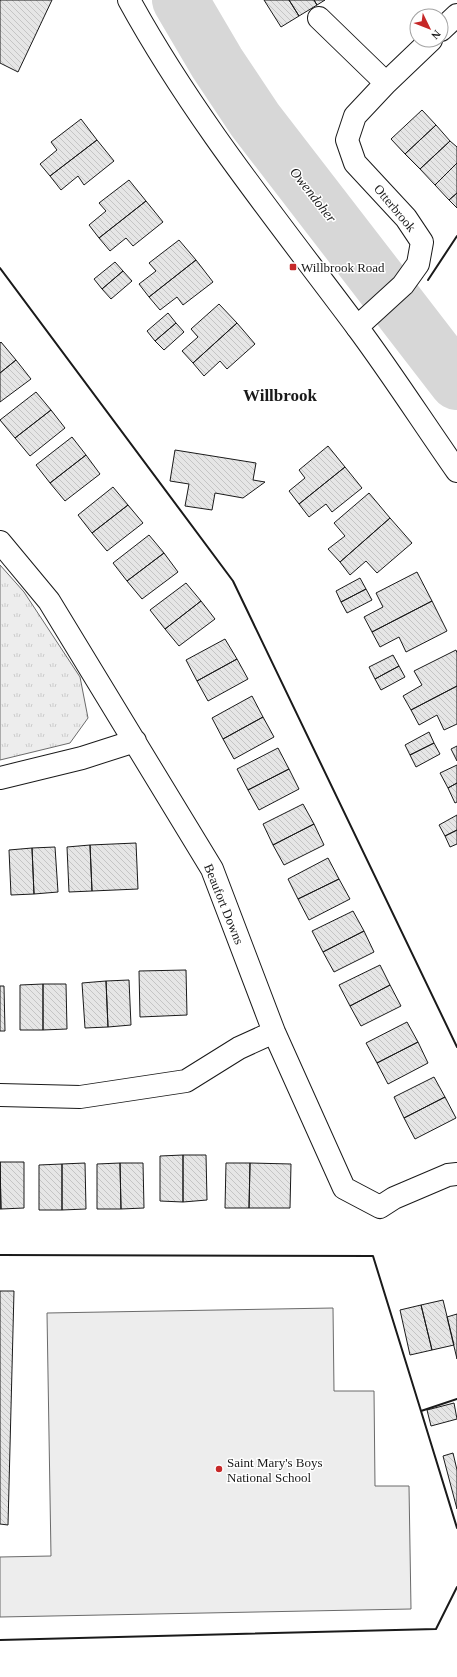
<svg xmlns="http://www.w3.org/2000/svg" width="457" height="1677" font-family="Georgia,serif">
	<defs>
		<pattern id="grass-tufts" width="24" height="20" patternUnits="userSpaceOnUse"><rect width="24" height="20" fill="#ededed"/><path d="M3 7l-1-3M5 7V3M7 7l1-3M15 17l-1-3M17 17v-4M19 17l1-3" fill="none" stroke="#cbcbcb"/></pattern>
		<pattern id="building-back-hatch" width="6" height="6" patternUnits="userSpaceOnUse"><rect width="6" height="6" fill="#e6e6e6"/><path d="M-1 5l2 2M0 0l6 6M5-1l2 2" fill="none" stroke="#c5c5c5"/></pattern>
	</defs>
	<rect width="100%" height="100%" fill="#fff"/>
	<!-- grass -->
	<path fill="url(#grass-tufts)" stroke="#6a6a6a" d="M0 565 24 592 80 677 88 718 70 743 0 760Z"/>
	<!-- pitch -->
	<path fill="#ededed" stroke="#6a6a6a" d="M333 1308 334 1391H374L375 1486H409L411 1609 0 1617V1557L51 1556 47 1313Z"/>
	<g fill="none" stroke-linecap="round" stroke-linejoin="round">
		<!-- river -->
		<path stroke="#d7d7d7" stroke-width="56" d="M180 0 217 63 255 120 457 382"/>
	</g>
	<!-- building -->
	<path fill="url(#building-back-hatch)" stroke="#1a1a1a" d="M0 0H52L18 72 0 63Z
		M264 0H289L299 16 281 27Z
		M289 0H314L317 5 299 16Z
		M314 0H325L317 5Z
		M422 110 436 125 405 154 391 139Z
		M81 119 97 140 50 176 40 164 57 150 51 142Z
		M436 125 450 141 420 169 405 154Z
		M97 140 114 161 84 185 78 176 61 190 50 176Z
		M450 141 457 147V163L435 185 420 169Z
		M457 163V193L449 200 435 185Z
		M129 180 146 201 99 238 89 225 106 211 99 203Z
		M457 193V208L449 200Z
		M146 201 163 222 133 246 126 238 110 251 99 238Z
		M179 240 196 260 149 297 139 284 156 271 149 263Z
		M196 260 213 282 183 305 177 297 160 310 149 297Z
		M115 262 123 271 102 289 94 279Z
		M123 271 132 281 111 299 102 289Z
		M219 304 237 323 193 363 182 351 198 337 191 329Z
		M168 313 176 323 155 341 147 331Z
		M176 323 184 332 164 350 155 341Z
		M237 323 255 344 227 369 220 361 204 376 193 363Z
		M1 342 16 360 0 373V343Z
		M16 360 31 379 0 402V373Z
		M36 392 51 410 15 438 0 420Z
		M51 410 65 428 30 456 15 438Z
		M72 437 86 455 50 483 36 465Z
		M328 446 345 467 299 504 289 491 305 478 299 470Z
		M175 450 256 463 253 480 265 482 243 498 215 493 212 510 185 506 189 484 170 481Z
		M86 455 100 474 65 501 50 483Z
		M345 467 362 488 332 512 326 504 309 517 299 504Z
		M113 487 128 505 92 533 78 515Z
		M369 493 390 518 340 562 328 549 345 536 334 523Z
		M128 505 143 523 107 551 92 533Z
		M390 518 412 543 377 573 366 561 350 575 340 562Z
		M149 535 164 553 127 581 113 563Z
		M164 553 178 572 142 599 127 581Z
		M417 572 432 601 372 632 364 617 383 607 376 593Z
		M360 578 366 589 341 602 336 591Z
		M186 583 201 601 165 629 150 610Z
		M366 589 372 600 347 613 341 602Z
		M201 601 215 619 179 646 165 629Z
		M432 601 447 631 406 652 399 637 380 647 372 632Z
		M225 639 237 659 197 681 186 660Z
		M456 650 457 653V686L411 710 403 696 422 685 414 671Z
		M393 655 399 666 375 679 369 667Z
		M237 659 248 679 208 701 197 681Z
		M399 666 405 677 381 690 375 679Z
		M457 686V724L444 730 437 715 419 725 411 710Z
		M252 696 263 717 223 739 212 718Z
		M263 717 274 737 234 759 223 739Z
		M429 732 434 743 410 755 405 745Z
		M434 743 440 754 416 767 410 755Z
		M457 746V761L451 749Z
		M278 748 289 769 248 790 237 769Z
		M457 765V783L448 788 440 773Z
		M289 769 299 789 259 810 248 790Z
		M457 783V802L455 803 448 788Z
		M303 804 314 824 273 845 263 824Z
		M457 815V830L445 836 439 825Z
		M314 824 324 845 284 865 273 845Z
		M457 830V844L450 847 445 836Z
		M136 843 138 889 92 891 90 845Z
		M90 845 92 891 69 892 67 847Z
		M55 847 58 892 34 894 32 848Z
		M32 848 34 894 11 895 9 850Z
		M328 858 339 879 298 899 288 879Z
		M339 879 350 899 309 920 298 899Z
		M353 911 364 931 323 952 312 931Z
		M364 931 374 952 334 972 323 952Z
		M380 965 390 985 350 1006 339 985Z
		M186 970 187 1015 140 1017 139 971Z
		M129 980 131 1025 108 1027 106 981Z
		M106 981 108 1027 85 1028 82 983Z
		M43 984V1030H20V985Z
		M43 984H66L67 1029 43 1030Z
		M390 985 401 1006 361 1026 350 1006Z
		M0 986H4L5 1031H0Z
		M407 1022 418 1042 377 1063 366 1043Z
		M418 1042 428 1063 388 1084 377 1063Z
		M434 1077 445 1097 404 1118 394 1097Z
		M445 1097 456 1118 415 1139 404 1118Z
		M183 1155V1202L160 1201V1156Z
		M183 1155H206L207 1200 183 1202Z
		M0 1162 1 1209H0Z
		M0 1162H24V1208L1 1209Z
		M85 1163 86 1209 62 1210V1164Z
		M120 1163 121 1209H97V1164Z
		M120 1163H143L144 1208 121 1209Z
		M226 1163H250L249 1208H225Z
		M250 1163 291 1164 290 1208H249Z
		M62 1164V1210H39V1165Z
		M0 1291H14L8 1525 0 1524Z
		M443 1300 454 1345 432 1350 421 1305Z
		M421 1305 432 1350 410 1355 400 1310Z
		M457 1314V1359L447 1317Z
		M454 1403 457 1419 431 1426 427 1410Z
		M453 1453 457 1470V1509L443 1456Z"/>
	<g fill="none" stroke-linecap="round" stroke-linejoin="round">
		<defs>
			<path id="minor" d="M319 18 386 83
				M441 30 457 15
				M357 327 403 285 418 264 422 242 406 218 355 163 347 140 355 116 386 83 431 40
				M0 542 49 601 212 869 274 1032 344 1188 380 1207 394 1198 448 1175 457 1174
				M0 778 82 758 135 741
				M0 1095 80 1097 186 1081 239 1048 274 1032"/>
			<path id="major" d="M129 0C193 117 278 221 357 327 392 374 424 424 457 471"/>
		</defs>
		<!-- minor casing -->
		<use href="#minor" stroke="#1a1a1a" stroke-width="24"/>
		<!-- major casing -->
		<use href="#major" stroke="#1a1a1a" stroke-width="24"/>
		<!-- minor -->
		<use href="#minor" stroke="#fff" stroke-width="22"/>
		<!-- major -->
		<use href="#major" stroke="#fff" stroke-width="22"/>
		<!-- wall -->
		<path stroke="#1a1a1a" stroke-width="2" d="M0 268 233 581 457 1047
			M428 280 457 236
			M0 1255 373 1256 421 1411 457 1399
			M421 1411 457 1528
			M0 1640 436 1629 457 1587"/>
	</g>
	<!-- markers -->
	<g fill="#c62828" stroke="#fff" stroke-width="1.5">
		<rect x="289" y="263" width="8" height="8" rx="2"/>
		<circle cx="219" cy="1469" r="4"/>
	</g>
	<g text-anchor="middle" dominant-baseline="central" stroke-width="3" stroke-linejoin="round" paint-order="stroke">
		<!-- street labels -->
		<g font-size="13" fill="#1a1a1a" stroke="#fff">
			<text transform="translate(395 208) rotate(50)">Otterbrook</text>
			<text transform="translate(224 904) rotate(68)">Beaufort Downs</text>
		</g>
		<!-- poi labels -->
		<g font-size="13" fill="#1a1a1a" stroke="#fff" text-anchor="start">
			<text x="301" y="267">Willbrook Road</text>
			<text x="227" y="1462">Saint Mary's Boys<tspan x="227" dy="15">National School</tspan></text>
		</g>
		<!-- water labels -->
		<g font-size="14" font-style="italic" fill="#1a1a1a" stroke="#fff">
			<text transform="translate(313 195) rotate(52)">Owendoher</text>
		</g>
		<!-- district labels -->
		<g font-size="17" font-weight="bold" fill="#1a1a1a" stroke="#fff">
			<text x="280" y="395">Willbrook</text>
		</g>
	</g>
	<!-- north arrow -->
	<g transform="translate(429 28) rotate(133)"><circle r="19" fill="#ffffff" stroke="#a3a3a3"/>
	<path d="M0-3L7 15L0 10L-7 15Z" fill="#c62828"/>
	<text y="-6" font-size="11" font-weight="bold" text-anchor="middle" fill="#1a1a1a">N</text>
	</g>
</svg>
